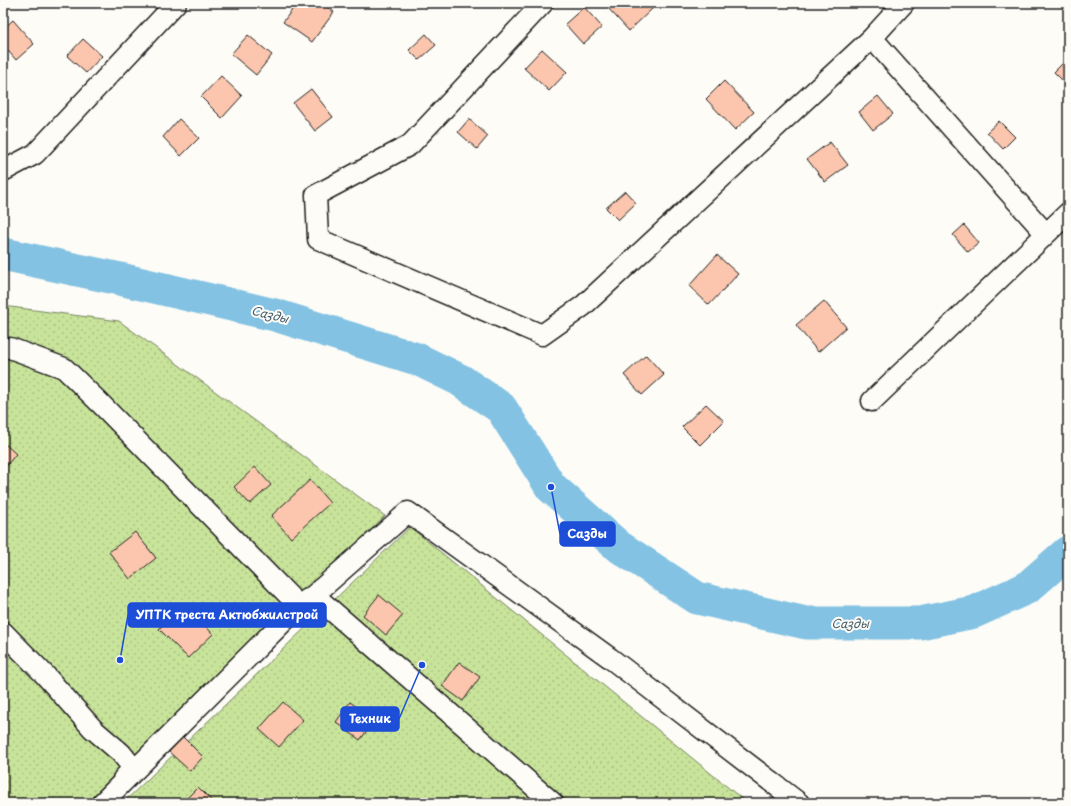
<svg xmlns="http://www.w3.org/2000/svg" width="1071" height="806" font-family="'Playpen Sans',sans-serif">
	<defs>
		<pattern id="garden-dots" width="8" height="8" patternUnits="userSpaceOnUse"><rect width="8" height="8" fill="#c8e39a"/><path d="M2 2h.1M6 6h.1" fill="none" stroke="#abc284" stroke-width="1.8" stroke-linecap="round"/></pattern>
	</defs>
	<rect width="100%" height="100%" fill="#fdfcf7"/>
	<filter id="ink" filterUnits="userSpaceOnUse"><feTurbulence type="fractalNoise" baseFrequency=".025" numOctaves="2"/><feDisplacementMap in="SourceGraphic" scale="8" xChannelSelector="R" yChannelSelector="G"/><feConvolveMatrix kernelMatrix="1 2 1 2 8 2 1 2 1" color-interpolation-filters="sRGB"/></filter>
	<g filter="url(#ink)">
		<!-- garden -->
		<path fill="url(#garden-dots)" stroke="#72805b" d="M3 306 119 321 385 516 88 803H3Z
			M410 527 747 803H123Z"/>
		<g fill="none" stroke-linecap="round" stroke-linejoin="round">
			<!-- river -->
			<path stroke="#83c2e3" stroke-width="33" d="M3 254 120 279 275 315 417 359 460 380 501 408 551 487 618 546 697 598 806 623H920L974 612 1027 588 1068 552"/>
		</g>
		<!-- building -->
		<path fill="#fbc6ad" stroke="#1c1c1c" d="M297 3H322L334 12 312 42 283 22Z
			M613 3H650L654 7 629 31 608 8Z
			M584 7 602 27 583 44 565 24Z
			M13 20 34 44 16 60 3 45V29Z
			M426 34 436 45 419 60 409 50Z
			M248 35 272 55 256 75 231 54Z
			M83 39 102 56 86 73 67 56Z
			M542 49 567 72 549 91 524 68Z
			M1068 58V86L1054 72Z
			M221 76 242 96 222 118 201 97Z
			M724 81 754 112 735 130 706 99Z
			M311 89 333 117 315 131 293 103Z
			M878 96 893 114 873 130 859 112Z
			M179 119 199 138 181 156 163 137Z
			M469 119 488 136 477 149 458 132Z
			M999 121 1015 137 1003 149 987 132Z
			M830 142 848 165 825 182 807 159Z
			M625 191 636 203 618 220 606 208Z
			M964 225 979 243 968 252 953 235Z
			M717 255 738 274 709 305 689 286Z
			M824 301 846 327 818 352 796 325Z
			M646 355 664 375 642 395 624 375Z
			M706 404 724 421 700 445 682 427Z
			M3 442 16 454 3 470Z
			M255 467 271 485 250 504 234 487Z
			M310 480 330 503 291 538 271 516Z
			M135 532 156 558 130 579 109 552Z
			M379 595 403 615 386 635 363 615Z
			M184 604 213 634 188 658 159 629Z
			M459 662 480 677 463 701 442 686Z
			M283 702 303 720 279 747 259 729Z
			M350 702 375 720 360 740 336 722Z
			M183 737 203 757 190 771 169 752Z
			M198 787 214 803H182Z"/>
		<g fill="none" stroke-linecap="round" stroke-linejoin="round">
			<defs>
				<path id="minor" d="M543 3 410 145 316 195 318 239 542 335 583 306 872 38 904 3
					M872 38 1046 234
					M3 171 35 154 176 3
					M10 348 64 368 101 404 299 606
					M872 401 1068 213
					M3 632 45 675 93 729 121 753 133 768 123 779
					M102 803 299 606 308 599
					M553 803 314 595 408 512 610 658 799 803"/>
			</defs>
			<!-- minor casing -->
			<use href="#minor" stroke="#1c1c1c" stroke-width="23"/>
			<!-- minor -->
			<use href="#minor" stroke="#fdfcf7" stroke-width="20"/>
		</g>
	</g>
	<g text-anchor="middle" dominant-baseline="central" stroke-width="4" stroke-linejoin="round" paint-order="stroke">
		<!-- water labels -->
		<g font-size="12" font-style="italic" fill="#455e6c" stroke="#fdfcf7">
			<text transform="translate(270 314) rotate(14)">Сазды</text>
			<text x="850" y="623">Сазды</text>
		</g>
	</g>
	<!-- callouts -->
	<path fill="none" stroke="#1d4ed8" stroke-width="1.5" d="M551 487L560 534M120 660L128 615M422 665L399 719"/>
	<g fill="#1d4ed8" stroke="#fdfcf7" stroke-width="1.5">
		<circle cx="551" cy="487" r="4"/>
		<circle cx="120" cy="660" r="4"/>
		<circle cx="422" cy="665" r="4"/>
	</g>
	<g fill="#1d4ed8" stroke="#1d4ed8" stroke-width="1.5">
		<rect x="560" y="522" width="55" height="24" rx="4"/>
		<rect x="128" y="603" width="198" height="24" rx="4"/>
		<rect x="341" y="707" width="58" height="24" rx="4"/>
	</g>
	<g font-size="12" text-anchor="middle" font-weight="bold" fill="#fff">
		<text x="587" y="538">Сазды</text>
		<text x="227" y="619">УПТК треста Актюбжилстрой</text>
		<text x="370" y="723">Техник</text>
	</g>
	<!-- margin -->
	<rect width="1071" height="806" fill="none" stroke="#fdfcf7" stroke-width="16"/>
	<rect x="8" y="8" width="1055" height="790" fill="none" stroke="#1c1c1c" stroke-width="1.5" filter="url(#ink)"/>
</svg>
